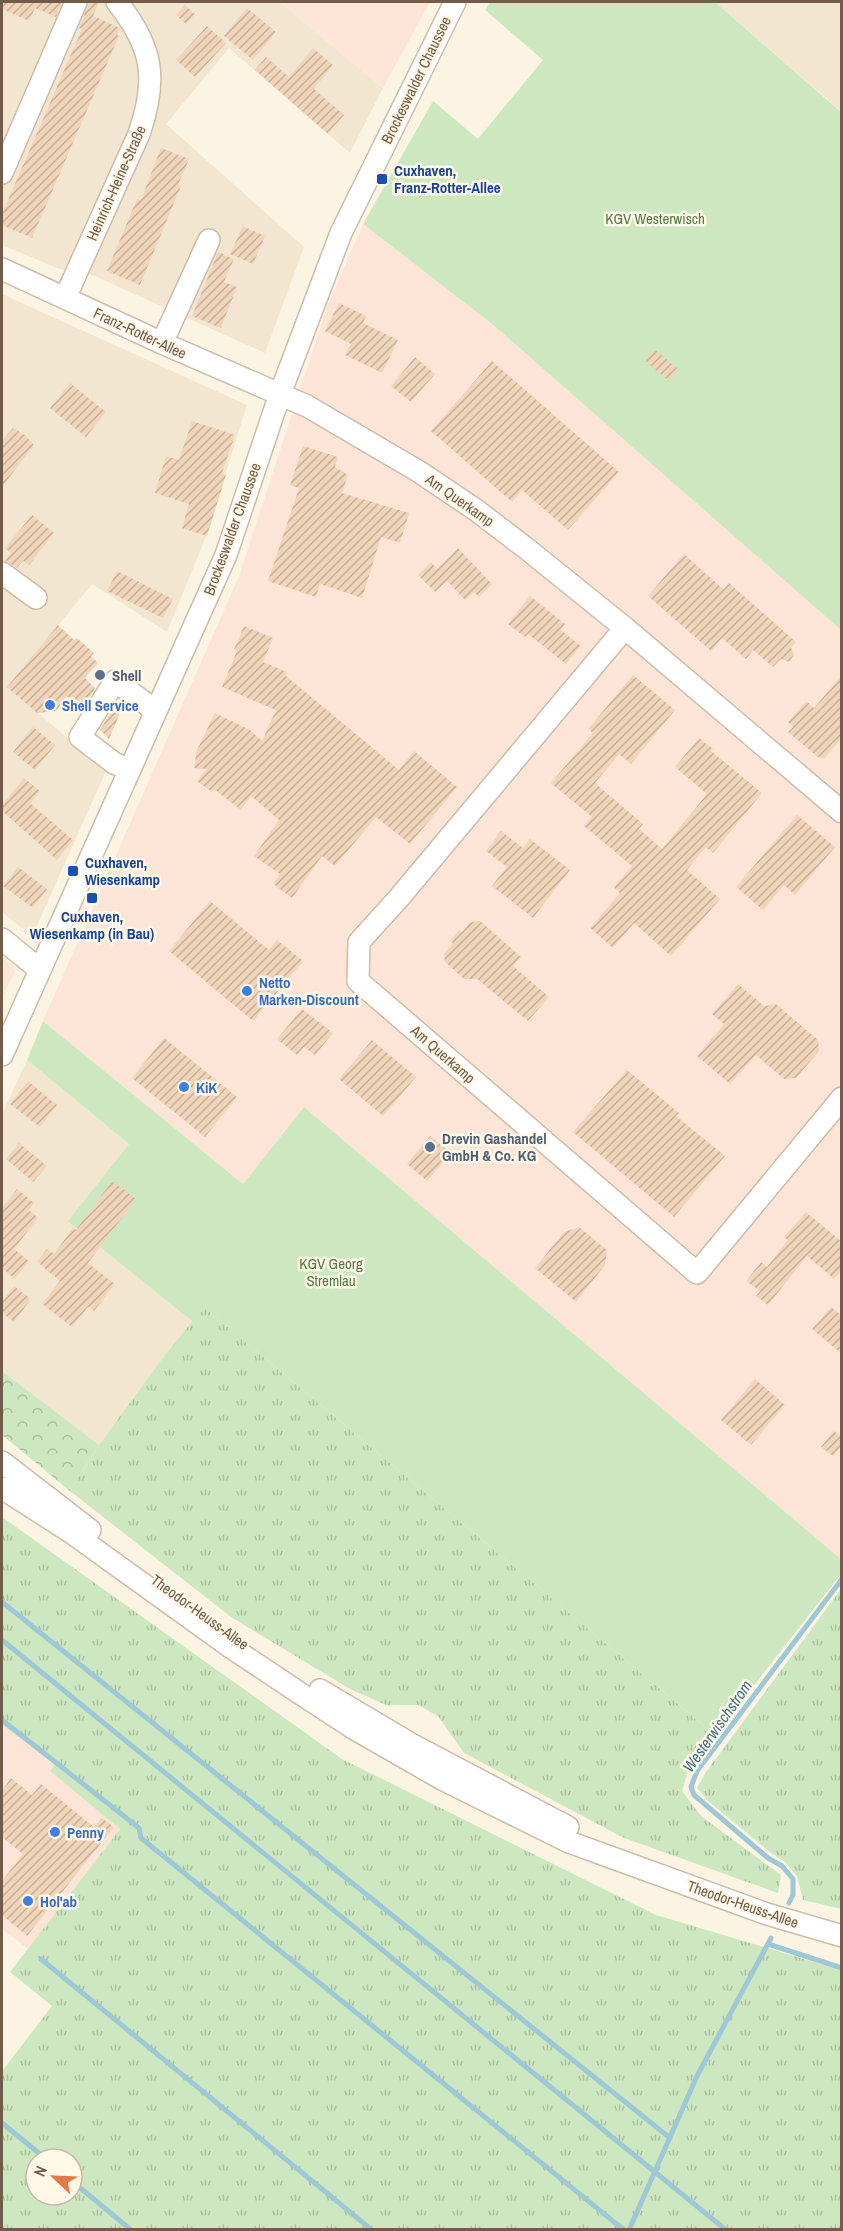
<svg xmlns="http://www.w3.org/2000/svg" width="843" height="2231" font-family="'Archivo Narrow',sans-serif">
	<defs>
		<pattern id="grass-tufts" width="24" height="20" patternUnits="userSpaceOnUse" patternTransform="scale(1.5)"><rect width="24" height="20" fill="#cde8c1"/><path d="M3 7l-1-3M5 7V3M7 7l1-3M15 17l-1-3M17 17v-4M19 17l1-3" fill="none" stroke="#abbf9f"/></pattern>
		<pattern id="forest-crowns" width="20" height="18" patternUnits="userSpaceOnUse" patternTransform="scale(1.5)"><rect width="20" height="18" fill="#cde8c1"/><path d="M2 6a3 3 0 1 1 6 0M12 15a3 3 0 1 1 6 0" fill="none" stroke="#abbf9f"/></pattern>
		<pattern id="building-hatch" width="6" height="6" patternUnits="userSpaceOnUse" patternTransform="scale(1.5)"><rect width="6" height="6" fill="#f0d5bb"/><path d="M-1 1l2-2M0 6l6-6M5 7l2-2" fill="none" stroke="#c7b09a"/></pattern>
	</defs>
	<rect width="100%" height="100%" fill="#fbf4e2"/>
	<!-- residential -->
	<path fill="#f3e6d1" d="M2 2H280L383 88 350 153 229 48 166 124 304 247 265 353 90 274 59 269 2 245Z
		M715 2H841V112L826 98Z
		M2 294 247 405 205 539 167 632 92 584 8 687 106 771 35 930 32 932 23 929 2 912Z
		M27 1060 129 1144 69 1221 193 1322 161 1360 99 1445 2 1371V1114Z"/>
	<!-- commercial -->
	<path fill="#fce5d6" d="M280 2H430L383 88Z
		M363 224 492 324 841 630V1559L304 1107 243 1184 43 1021 239 576 327 307Z
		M2 957 13 966 15 971 2 998Z
		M2 1725 55 1764 50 1771 121 1829 28 1949 2 1929Z"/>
	<!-- grass -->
	<path fill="url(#grass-tufts)" fill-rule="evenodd" d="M204 1307 715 1735 688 1771 682 1791 701 1816 781 1875 778 1893 624 1838 464 1753 438 1716 418 1705H386L350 1689 231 1617 70 1491 99 1445 161 1360Z
		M2 1517 342 1759 656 1915 841 1970V2229H2V2071L52 2006 10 1972 120 1829 50 1771 55 1764 2 1725ZM36 2159H72V2195H36Z
		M841 1589V1909L803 1900 797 1876 785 1862 771 1853 707 1800 697 1788 706 1772Z"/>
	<!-- forest -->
	<path fill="url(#forest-crowns)" d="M2 1371 99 1445 70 1491 2 1435Z"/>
	<!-- green -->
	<path fill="#cde8c1" d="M490 2H715L841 112V630L492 324 363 224 433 101 478 139 543 60 485 10Z
		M43 1021 243 1184 304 1107 841 1559V1574L715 1735 205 1308 193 1322 68 1221 129 1144 27 1060Z"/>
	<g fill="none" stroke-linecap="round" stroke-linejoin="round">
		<!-- stream -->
		<path stroke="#9ec8d6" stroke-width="5" d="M2 1602 670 2138
			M2 1640 726 2230
			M2 1720 139 1828 141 1838 624 2230
			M789 1903 793 1895V1879L782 1866 768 1858 694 1795 691 1787 697 1771 842 1579
			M768 1944 842 1968
			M41 1959 372 2230
			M2 2123 46 2159
			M72 2181 131 2230
			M629 2230 697 2076 771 1938"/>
	</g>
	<!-- building -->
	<path fill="url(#building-hatch)" d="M2 2H62L56 17 35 8 29 21 2 9Z
		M89 2H99L93 16 120 28 117 35 119 36 32 238 2 225V214L82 29 79 28Z
		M185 5 195 14 186 24 176 15Z
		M247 8 276 32 253 60 224 36Z
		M207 26 226 43 195 77 176 60Z
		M313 48 333 65 314 89 344 115 328 134 255 70 266 57 289 77Z
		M161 148 189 159 178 185 181 186 140 285 107 271 137 199 141 200Z
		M243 226 265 236 253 264 230 254Z
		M218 252 234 259 224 282 237 287 221 328 192 316Z
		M339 303 366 316 363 323 398 340 382 373 345 355 351 344 325 331Z
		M654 349 679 370 669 381 644 360Z
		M415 357 435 374 411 402 391 386Z
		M492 361 619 472 568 530 522 490 512 502 431 431Z
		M70 383 106 412 86 437 50 408Z
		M192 421 235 435 222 473 226 475 207 536 182 528 189 504 155 493 166 456 179 460Z
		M13 428 25 435 34 445 2 487V441Z
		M303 446 338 457 335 467 348 475 342 493 409 513 400 543 381 537 362 598 320 584 316 597 268 581 299 488 290 485Z
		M32 515 54 533 29 565 23 561 17 568 5 560 11 553 5 548Z
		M458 548 492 584 479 597 474 592 465 600 447 581 435 592 418 575 431 562 437 569Z
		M684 554 723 589 729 583 796 642 791 647 794 654 789 662 781 659 773 667 753 650 746 659 722 638 711 651 648 596Z
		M117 571 173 599 163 618 107 591Z
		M530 596 565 624 561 630 581 646 566 664 528 634 525 637 508 624Z
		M58 625 74 640 77 638 94 653 91 656 98 663 85 678 95 688 81 711 67 696 56 711 37 713 7 687Z
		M244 626 273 638 263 662 287 672 285 675 399 770 414 751 457 787 410 844 376 817 335 866 322 856 292 898 273 884 280 874 254 856 279 820 251 796 241 810 215 790 212 792 197 781 207 769 194 768 197 750 215 713 250 730 262 741 276 710 222 687 237 651 234 649Z
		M633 675 675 710 631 764 619 754 595 783 643 824 639 829 662 849 707 794 675 767 699 738 713 749 711 751 762 793 713 853 706 847 687 870 720 899 671 956 634 923 613 948 590 928 620 893 614 887 632 866 584 826 592 817 551 783 593 733 588 729Z
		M842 675V738L824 759 818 757 788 732 793 727 788 722 806 701 814 708Z
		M114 707 120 713 109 739 100 730Z
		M33 727 55 745 35 770 13 752Z
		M24 778 40 791 30 803 73 840 57 860 2 811V805Z
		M797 815 835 847 795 895 784 885 763 910 736 887Z
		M501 831 523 848 530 839 570 870 533 918 492 886 507 867 486 851Z
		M18 867 47 889 33 908 3 886Z
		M210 901 269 950 277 940 303 961 253 1021 169 951Z
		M480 921 521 957 513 966 549 997 528 1021 477 979H464L445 962 444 954 453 943 450 941 459 930 462 932 470 922Z
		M738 984 764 1006 776 1004 818 1040 819 1051 796 1078 784 1079 756 1055 730 1084 697 1056 724 1024 712 1014Z
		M302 1009 333 1033 315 1055 304 1047 297 1055 277 1039Z
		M164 1038 237 1097 205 1137 132 1078Z
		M372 1040 416 1077 383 1116 339 1079Z
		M627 1070 679 1113 676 1116 725 1156 674 1217 573 1132Z
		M28 1081 57 1105 40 1127 10 1104Z
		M430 1136 451 1153 427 1181 407 1164Z
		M19 1143 47 1166 33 1182 6 1159Z
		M112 1181 136 1199 88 1263 115 1284 94 1311 88 1307 72 1327 42 1304 60 1281 37 1262 47 1249 54 1254 73 1228 76 1230Z
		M17 1189 34 1203 29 1210 38 1218 14 1249 29 1261 15 1279 2 1268V1208Z
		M806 1212 842 1242V1271L834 1279 807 1256 768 1305 756 1296 760 1291 746 1281 761 1262 767 1267 788 1240 784 1237Z
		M579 1227 607 1250 605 1265 576 1302 535 1268 564 1232Z
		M14 1286 31 1299 14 1322 2 1312V1302Z
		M831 1307 842 1316V1354L812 1329Z
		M755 1379 785 1405 751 1445 721 1420Z
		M834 1431 842 1437V1445L833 1456 821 1447Z
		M11 1778 32 1795 41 1784 94 1827 102 1818 114 1827 27 1936 2 1915V1881L23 1854 2 1837V1791Z"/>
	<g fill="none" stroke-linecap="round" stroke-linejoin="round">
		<defs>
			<path id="minor" d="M2 173 76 2
				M2 269 162 343 307 406 418 471 476 510 527 549 625 628 842 812
				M65 298 139 134C158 79 153 47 117 2
				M162 343 209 240
				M2 573 36 598
				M625 628 398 899 359 942 358 981 697 1273 842 1098
				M130 770 114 763 80 737 115 681 156 711
				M2 939 40 970
				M2 1055 226 555 280 394 341 233 455 2
				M2 1462 90 1530
				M2 1488 72 1533 229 1646 295 1690 353 1728 442 1779 569 1842 767 1914 842 1936
				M320 1690 411 1744 568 1827"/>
		</defs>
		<!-- minor casing -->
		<use href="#minor" stroke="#ccbca9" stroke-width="24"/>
		<!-- minor -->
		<use href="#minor" stroke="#fff" stroke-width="21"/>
	</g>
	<!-- markers -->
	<g fill="#1a4fb4" stroke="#fff8e8" stroke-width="2">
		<rect x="376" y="173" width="12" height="12" rx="3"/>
		<rect x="67" y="865" width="12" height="12" rx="3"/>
		<rect x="86" y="892" width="12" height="12" rx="3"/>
	</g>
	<g fill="#5c6f8a" stroke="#fff8e8" stroke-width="2">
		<circle cx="100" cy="675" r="6"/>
		<circle cx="430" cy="1147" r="6"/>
	</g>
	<g fill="#3f7fe0" stroke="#fff8e8" stroke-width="2">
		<circle cx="50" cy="705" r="6"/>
		<circle cx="247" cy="991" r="6"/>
		<circle cx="184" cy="1087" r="6"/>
		<circle cx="55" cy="1832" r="6"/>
		<circle cx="28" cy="1901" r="6"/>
	</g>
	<g text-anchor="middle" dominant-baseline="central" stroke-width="5" stroke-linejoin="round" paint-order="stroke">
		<!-- street labels -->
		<g font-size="15" fill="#725c49" stroke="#fff8e8">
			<text transform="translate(416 80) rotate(-64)">Brockeswalder Chaussee</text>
			<text transform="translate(116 183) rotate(-66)">Heinrich-Heine-Straße</text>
			<text transform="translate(140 333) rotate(25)">Franz-Rotter-Allee</text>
			<text transform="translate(460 500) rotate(35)">Am Querkamp</text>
			<text transform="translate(232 529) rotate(-70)">Brockeswalder Chaussee</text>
			<text transform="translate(443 1054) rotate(41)">Am Querkamp</text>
			<text transform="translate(200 1612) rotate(36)">Theodor-Heuss-Allee</text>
			<text transform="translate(743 1904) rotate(19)">Theodor-Heuss-Allee</text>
		</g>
		<!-- transit labels -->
		<g font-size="15" font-weight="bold" fill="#164399" stroke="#fff8e8" text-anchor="start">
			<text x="394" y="170">Cuxhaven,<tspan x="394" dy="17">Franz-Rotter-Allee</tspan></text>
			<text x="85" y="862">Cuxhaven,<tspan x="85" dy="17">Wiesenkamp</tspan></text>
			<text x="92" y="916" text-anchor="middle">Cuxhaven,<tspan x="92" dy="17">Wiesenkamp (in Bau)</tspan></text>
		</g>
		<!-- park labels -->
		<g font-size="15" fill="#507d44" stroke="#fff8e8">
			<text x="655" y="218">KGV Westerwisch</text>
			<text x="331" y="1263">KGV Georg<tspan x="331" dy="17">Stremlau</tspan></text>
		</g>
		<!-- service labels -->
		<g font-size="15" font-weight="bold" fill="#4e5e75" stroke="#fff8e8" text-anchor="start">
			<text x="112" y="675">Shell</text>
			<text x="442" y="1138">Drevin Gashandel<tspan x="442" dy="17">GmbH &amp; Co. KG</tspan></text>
		</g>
		<!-- shop labels -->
		<g font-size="15" font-weight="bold" fill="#366cbe" stroke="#fff8e8" text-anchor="start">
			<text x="62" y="705">Shell Service</text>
			<text x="259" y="982">Netto<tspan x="259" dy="17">Marken-Discount</tspan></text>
			<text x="196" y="1087">KiK</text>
			<text x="67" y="1832">Penny</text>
			<text x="40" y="1901">Hol'ab</text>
		</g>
		<!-- water labels -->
		<g font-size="16" font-style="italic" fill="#447485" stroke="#fff8e8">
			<text transform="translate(717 1726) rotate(-55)">Westerwischstrom</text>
		</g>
	</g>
	<!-- border -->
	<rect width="843" height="2231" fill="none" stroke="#725c49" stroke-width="6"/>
	<!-- north arrow -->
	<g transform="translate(54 2177) rotate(293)"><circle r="28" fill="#fff8e8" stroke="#c7baa8" stroke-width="1.5"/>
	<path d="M0-4.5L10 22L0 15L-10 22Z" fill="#e37a4a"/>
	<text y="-9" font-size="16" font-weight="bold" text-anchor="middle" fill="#725c49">N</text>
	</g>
</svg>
